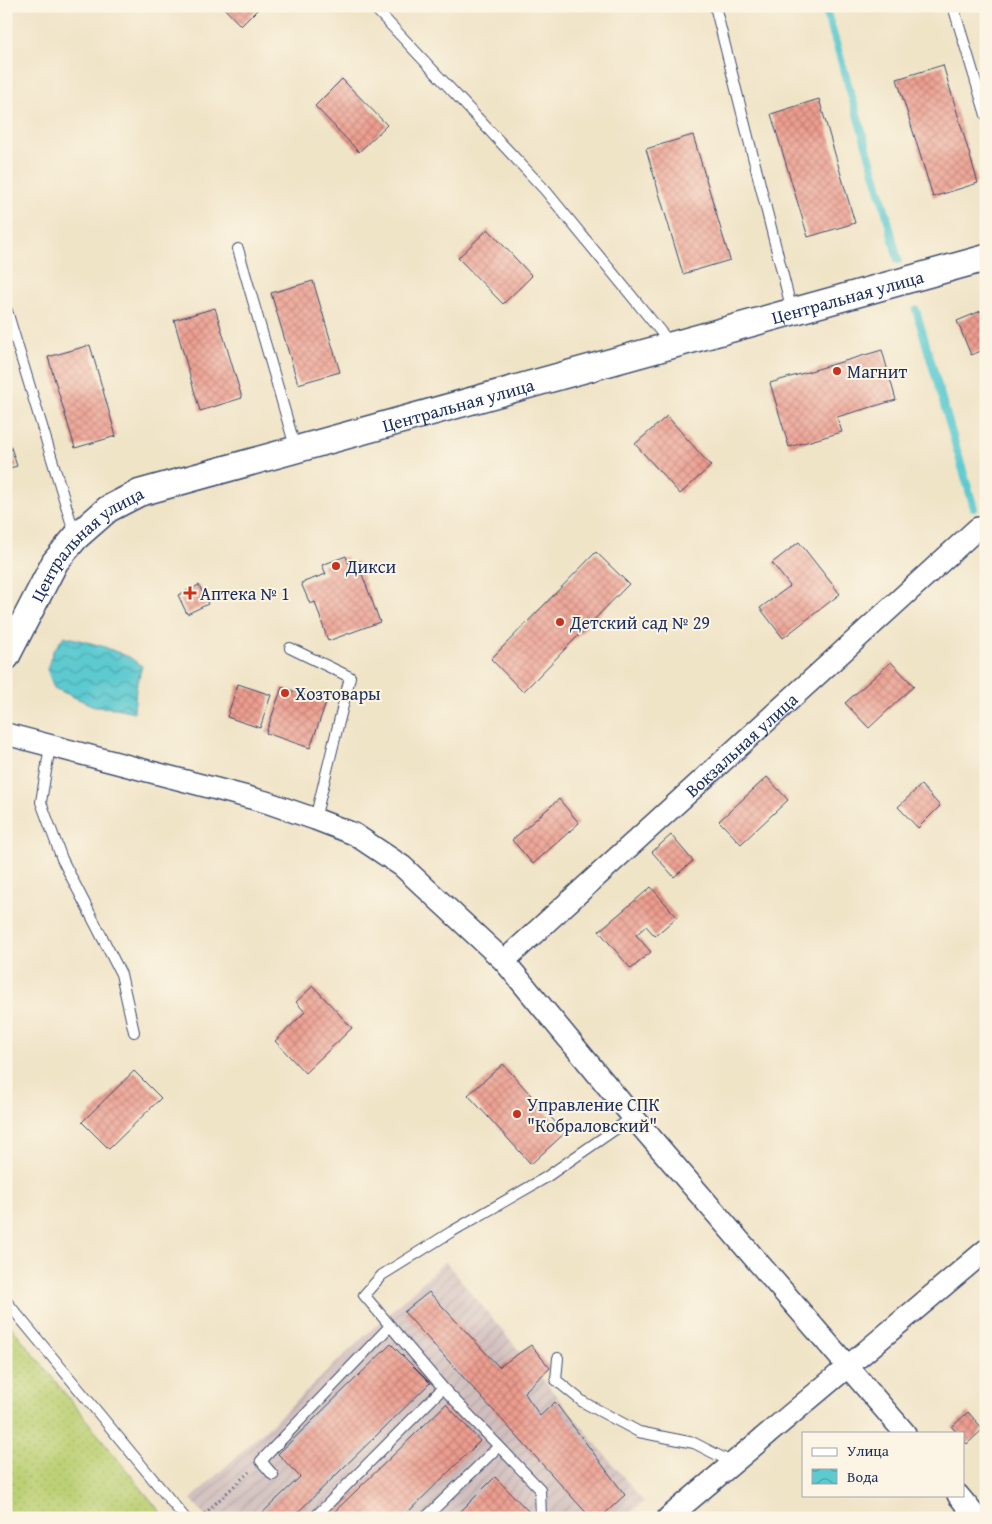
<svg xmlns="http://www.w3.org/2000/svg" width="992" height="1524" font-family="'Gentium Book Plus',serif">
	<defs>
		<pattern id="industrial-furrows" width="10" height="10" patternUnits="userSpaceOnUse" patternTransform="scale(1.25)"><rect width="10" height="10" fill="#d1bfbe"/><path d="M-1 1l2-2M0 10L10 0M9 11l2-2" fill="none" stroke="#b3a4a6"/></pattern>
		<pattern id="garden-dots" width="8" height="8" patternUnits="userSpaceOnUse" patternTransform="scale(1.25)"><rect width="8" height="8" fill="#bcd074"/><path d="M2 2h.1M6 6h.1" fill="none" stroke="#a1b367" stroke-width="1.8" stroke-linecap="round"/></pattern>
		<pattern id="water-waves" width="16" height="10" patternUnits="userSpaceOnUse" patternTransform="scale(1.25)"><rect width="16" height="10" fill="#5dcad0"/><path d="M0 5q4-4 8 0t8 0" fill="none" stroke="#4ca4ac"/></pattern>
		<pattern id="building-cross-hatch" width="8" height="8" patternUnits="userSpaceOnUse" patternTransform="scale(1.25)"><rect width="8" height="8" fill="#ed9d8e"/><path d="M0 0l8 8M0 8l8-8" fill="none" stroke="#bf8077"/></pattern>
	</defs>
	<rect width="100%" height="100%" fill="#fcf5e5"/>
	<filter id="ink" filterUnits="userSpaceOnUse"><feTurbulence type="fractalNoise" baseFrequency=".02" numOctaves="2"/><feDisplacementMap in="SourceGraphic" scale="10" xChannelSelector="R" yChannelSelector="G"/><feConvolveMatrix kernelMatrix="1 2 1 2 8 2 1 2 1" color-interpolation-filters="sRGB"/></filter>
	<filter id="wash" filterUnits="userSpaceOnUse"><feTurbulence type="fractalNoise" baseFrequency=".0096" numOctaves="4" result="noise"/><feDisplacementMap in="SourceGraphic" scale="20" xChannelSelector="R" yChannelSelector="G"/><feGaussianBlur stdDeviation="1.12" result="paint"/><feColorMatrix in="noise" values="0 0 0 0 0 0 0 0 0 0 0 0 0 0 0 0 0 1.4 0 .05"/><feComposite in="paint" operator="in"/></filter>
	<g filter="url(#wash)">
		<rect width="100%" height="100%" fill="#f0e4c7"/>
		<!-- industrial -->
		<path fill="url(#industrial-furrows)" d="M445 1261 644 1502 625 1518H207L191 1499Z"/>
		<!-- garden -->
		<path fill="url(#garden-dots)" stroke="#6c8069" d="M6 1320 165 1518H6Z"/>
		<!-- water -->
		<path fill="url(#water-waves)" stroke="#3c7c97" d="M64 636 102 646 129 657 142 666 136 688 134 712 116 708 96 707 54 688 47 669 53 651Z"/>
		<g fill="none" stroke-linecap="round" stroke-linejoin="round">
			<!-- stream -->
			<path stroke="#5dcad0" stroke-width="8" d="M825 6 885 209 898 260
				M916 310 974 508
				M984 544 986 551"/>
		</g>
		<g id="blocks">
			<!-- building -->
			<path fill="url(#building-cross-hatch)" d="M222 6H261L241 26Z
				M943 65 978 183 933 197 897 79Z
				M342 79 387 125 359 152 315 106Z
				M819 99 855 223 808 237 771 114Z
				M693 135 730 260 683 274 646 149Z
				M488 229 532 276 503 304 458 258Z
				M313 281 340 372 298 384 271 293Z
				M215 308 242 398 200 411 174 320Z
				M981 311 986 324V349L971 355 957 321Z
				M90 345 116 436 75 448 48 357Z
				M882 350 896 400 837 417 842 432 789 447 770 383Z
				M667 416 711 466 680 494 635 444Z
				M6 432 17 466 6 469Z
				M799 542 840 594 783 638 760 608 790 586 772 563Z
				M596 552 629 584 523 692 491 659Z
				M346 556 349 564 357 561 380 622 328 641 315 602 310 604 301 583 326 574 322 565Z
				M199 585 208 604 187 614 178 595Z
				M891 662 914 686 869 728 845 703Z
				M238 684 271 695 260 728 227 717Z
				M282 687 326 703 310 748 266 733Z
				M767 777 788 800 741 844 719 821Z
				M921 785 940 806 918 828 898 807Z
				M559 799 579 823 533 864 512 840Z
				M671 835 693 861 674 877 652 852Z
				M651 887 677 917 655 936 646 926 636 935 651 952 631 969 599 931Z
				M313 986 352 1028 305 1073 275 1041 305 1012 296 1002Z
				M503 1064 565 1133 531 1164 468 1095Z
				M134 1071 161 1098 109 1149 82 1122Z
				M429 1292 499 1367 531 1345 550 1368 524 1392 540 1416 555 1402 625 1495 600 1518H591L404 1312Z
				M391 1344 430 1383 292 1518H257L300 1477 278 1454Z
				M446 1404 480 1441 402 1518H328Z
				M968 1412 983 1429 967 1444 963 1440V1433H957L952 1427Z
				M495 1477 529 1512 523 1518H454Z"/>
		</g>
	</g>
	<g filter="url(#ink)">
		<use href="#blocks" fill-opacity="0" stroke="#3b4a6e" stroke-width="1"/>
		<g fill="none" stroke-linecap="round" stroke-linejoin="round">
			<defs>
				<path id="service" d="M373 6 545 190 670 343
					M715 6 792 311
					M953 6 986 115
					M238 249 296 450
					M7 311 75 535
					M290 648 350 677 315 819
					M50 746 41 802 62 859 121 974 134 1032
					M6 1301 185 1518
					M558 1358 556 1380 583 1402 639 1432 694 1443 733 1463
					M273 1475 261 1461 390 1326
					M314 1518 443 1388
					M425 1518 499 1446
					M541 1518 540 1489 443 1388 364 1295 382 1275 451 1232 545 1178 633 1117"/>
				<g id="minor">
					<path d="M6 734 266 802 315 819 354 834 402 866 504 961 633 1117 905 1433"/>
					<path id="s1" d="M504 961 978 528"/>
					<path d="M958 1495 977 1518"/>
					<path d="M668 1518 986 1250"/>
				</g>
				<g id="tertiary">
					<path id="s2" d="M6 657 55 562 76 537 108 509 139 493 986 258"/>
				</g>
			</defs>
			<!-- service casing -->
			<use href="#service" stroke="#3b4a6e" stroke-width="12"/>
			<!-- minor casing -->
			<use href="#minor" stroke="#3b4a6e" stroke-width="24"/>
			<!-- tertiary casing -->
			<use href="#tertiary" stroke="#3b4a6e" stroke-width="29"/>
			<!-- path -->
			<path stroke="#3b4a6e" stroke-width="3" stroke-dasharray="1 4" stroke-linecap="butt" d="M201 1517 249 1472"/>
			<!-- service -->
			<use href="#service" stroke="#fff" stroke-width="10"/>
			<!-- minor -->
			<use href="#minor" stroke="#fff" stroke-width="21"/>
			<!-- tertiary -->
			<use href="#tertiary" stroke="#fff" stroke-width="26"/>
		</g>
	</g>
	<!-- markers -->
	<g fill="#c8321e" stroke="#fcf5e5" stroke-width="2">
		<circle cx="837" cy="371" r="5"/>
		<circle cx="336" cy="566" r="5"/>
		<path d="M187.5 585.5h5v5h5v5h-5v5h-5v-5h-5v-5h5z"/>
		<circle cx="560" cy="622" r="5"/>
		<circle cx="285" cy="693" r="5"/>
		<circle cx="517" cy="1114" r="5"/>
	</g>
	<g text-anchor="middle" dominant-baseline="central" stroke-width="4" stroke-linejoin="round" paint-order="stroke">
		<!-- street labels -->
		<g font-size="18" fill="#1b2f5e" stroke="#fcf5e5">
			<text stroke="none"><textPath href="#s2" startOffset="952">Центральная улица</textPath></text>
			<text stroke="none"><textPath href="#s2" startOffset="548">Центральная улица</textPath></text>
			<text stroke="none"><textPath href="#s2" startOffset="142">Центральная улица</textPath></text>
			<text stroke="none"><textPath href="#s1" startOffset="321">Вокзальная улица</textPath></text>
		</g>
		<!-- poi labels -->
		<g font-size="18" fill="#1b2f5e" stroke="#fcf5e5" text-anchor="start">
			<text x="847" y="371">Магнит</text>
			<text x="346" y="566">Дикси</text>
			<text x="200" y="593">Аптека № 1</text>
			<text x="570" y="622">Детский сад № 29</text>
			<text x="295" y="693">Хозтовары</text>
			<text x="527" y="1104">Управление СПК<tspan x="527" dy="21">"Кобраловский"</tspan></text>
		</g>
	</g>
	<!-- margin -->
	<rect width="992" height="1524" fill="none" stroke="#fcf5e5" stroke-width="25"/>
	<!-- legend -->
	<rect x="802" y="1432" width="162" height="65" fill="#fcf5e5" stroke="#a2a6af"/>
	<rect x="812" y="1448" width="25" height="8" fill="#ffffff" stroke="#a2a6af"/>
	<text x="847" y="1456" font-size="15" fill="#1b2f5e">Улица</text>
	<rect x="812" y="1469" width="25" height="15" fill="url(#water-waves)" stroke="#a2a6af"/>
	<text x="847" y="1482" font-size="15" fill="#1b2f5e">Вода</text>
</svg>
